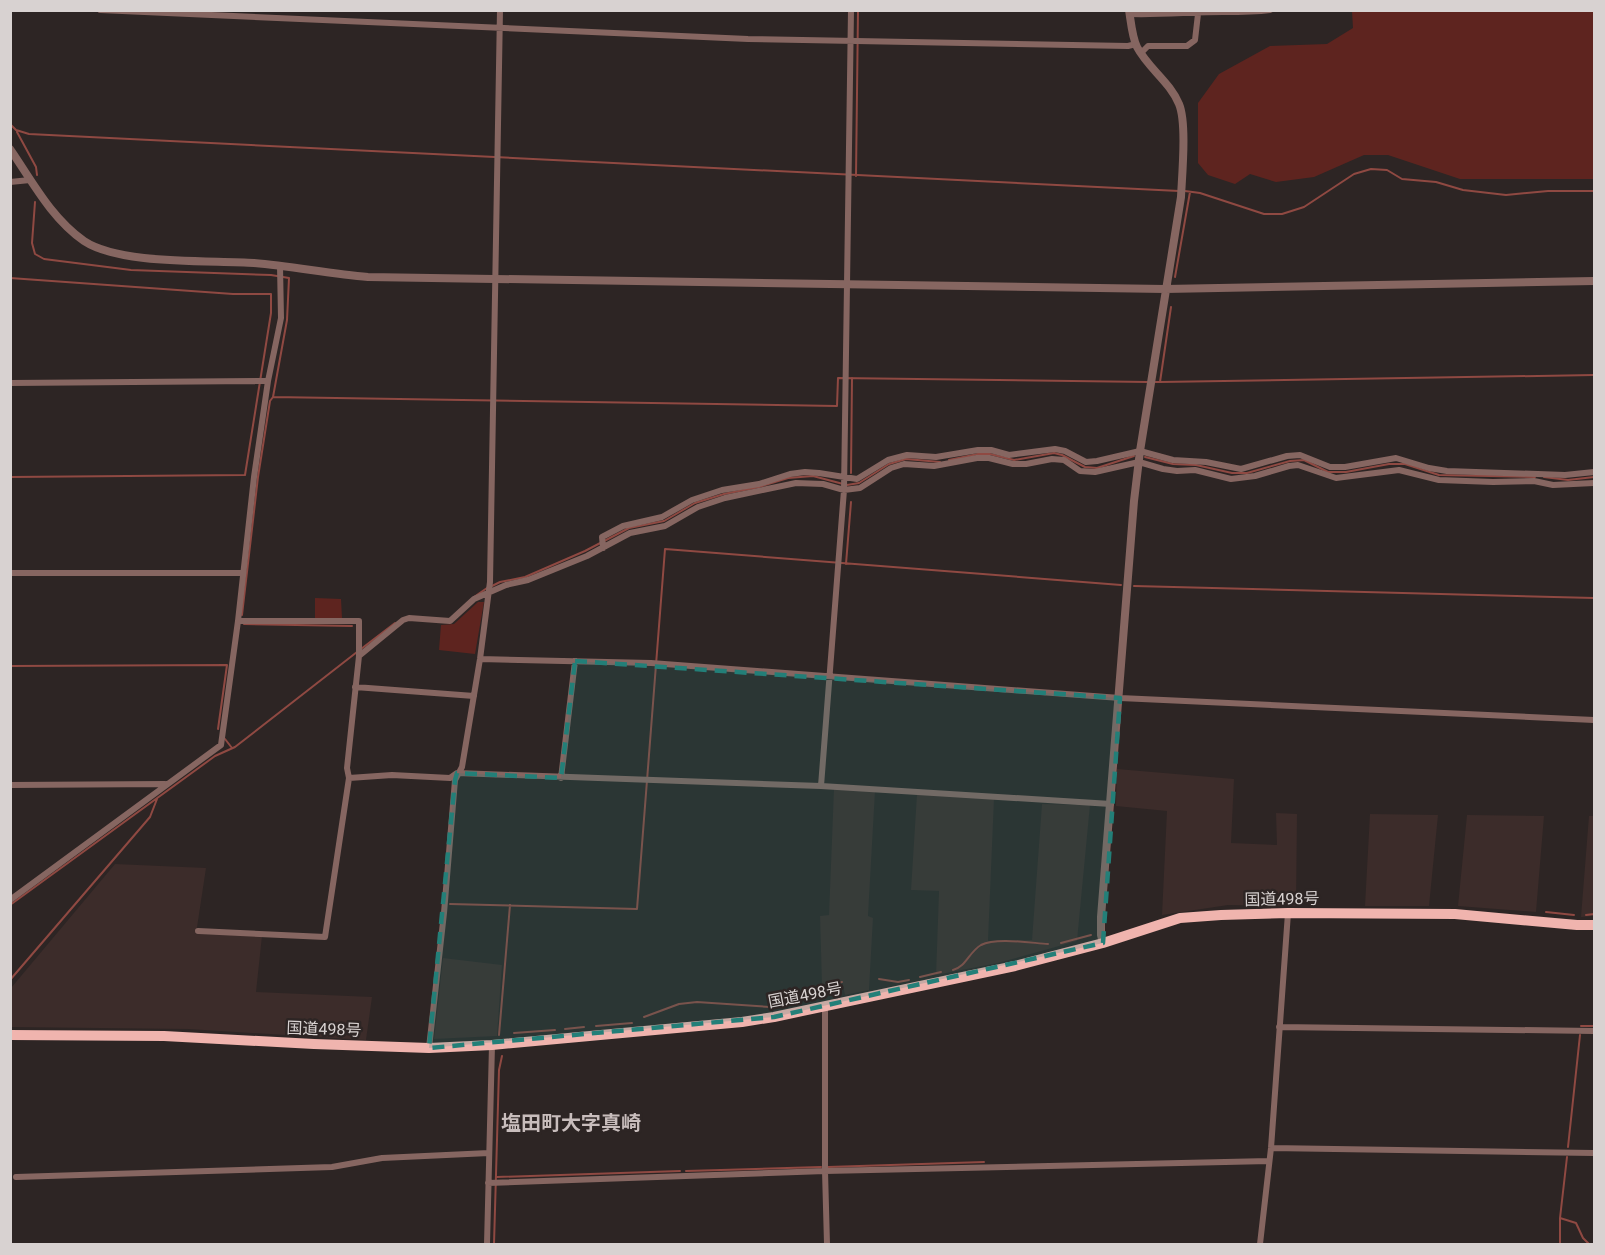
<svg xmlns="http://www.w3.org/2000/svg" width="1605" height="1255" font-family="Roboto,'Noto Sans JP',sans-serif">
	<rect width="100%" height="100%" fill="#2d2524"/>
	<!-- built -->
	<path fill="#3c2c2a" d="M1117 769 1234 779 1231 843 1277 845 1276 813 1297 814 1296 906 1228 905 1162 915 1167 811 1116 806Z
		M834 788 875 791 868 916 873 918 869 990 845 995 842 981 822 986 820 916 829 915Z
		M917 794 994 799 988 941 1032 940 1042 804 1090 805 1077 941 998 963 936 975 939 891 911 890Z
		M1370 814 1438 815 1429 906H1365Z
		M1467 815 1544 816 1536 912 1458 906Z
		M1589 816H1594V916L1581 917Z
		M115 864 206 868 196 934 262 936 256 992 372 997 366 1040 188 1029 11 1027V988Z
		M443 958 502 965 497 1036 434 1039Z"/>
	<!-- green -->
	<path fill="#5e241f" d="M1352 11H1594V179H1460L1388 155H1364L1314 177 1276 182 1250 174 1235 184 1208 175 1198 163V103L1219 74 1270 46 1327 44 1353 28Z
		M315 598 341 599 342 618H315Z
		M478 602H484L475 654 439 650 441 625 454 624Z"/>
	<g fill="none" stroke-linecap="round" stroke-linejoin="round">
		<!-- stream -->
		<path stroke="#8f4942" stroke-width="2" d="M10 124 16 130 29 134 1179 191
			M17 132 36 167 37 175
			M856 176 858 10
			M1185 191 1200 193 1264 214H1282L1304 207 1354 174 1371 169 1387 170 1402 179 1436 182 1463 190 1506 195 1548 191H1594
			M35 202 32 243 35 254 44 259 131 270 271 275 289 278 287 320 273 397 837 406 838 378 1148 382
			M1175 277 1190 192
			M10 278 233 294H271V313L245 475 10 477
			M1154 382H1160L1171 307
			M1160 382 1594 375
			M1145 457 1173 464 1196 465 1232 473H1247L1290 461 1304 460 1328 472H1346L1389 464H1405L1439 475 1535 477
			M949 460 978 454H990L1014 460 1054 453 1062 455 1085 467 1097 468 1134 456
			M851 473 852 378
			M1544 477 1568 480 1594 477
			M846 564 851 502
			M492 586 500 582 525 577 585 551 629 528 664 521 695 503 724 494 759 487 788 478 813 476 847 485 859 483 889 464 906 459 940 462
			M1134 586 1594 598
			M474 597 487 588
			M242 615 258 477 270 401 273 397
			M244 624 352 626
			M361 649 395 623
			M10 666 227 665 218 729
			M225 739 232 748
			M450 904 637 909 665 549 1121 585
			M10 905 215 756 235 747 357 652
			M1546 912 1574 915
			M1586 915 1594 914
			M1061 943 1091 935
			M953 970C966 967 969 952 981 945 996 937 1031 943 1048 944
			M920 977 941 972
			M879 979 898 982 909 980
			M10 980 150 817 157 799
			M809 999 825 987 842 982
			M644 1017 679 1004 697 1002 770 1007
			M596 1026 632 1023
			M1581 1026H1594
			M565 1029 584 1027
			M514 1033 555 1030
			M499 1035 510 905
			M1568 1147 1580 1035
			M828 1167 984 1162
			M686 1171 821 1167
			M497 1177 680 1171
			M1560 1218 1576 1223 1583 1238 1589 1244
			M494 1244 499 1070 502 1056
			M1560 1244V1218L1567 1157"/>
		<!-- minor -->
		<path stroke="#866661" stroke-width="6" d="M100 10 748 39 1128 46 1136 44
			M1130 14C1161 15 1192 12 1223 12 1239 12 1254 12 1270 10
			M1141 53 1148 46H1187L1195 40 1198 14
			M10 182 30 180
			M10 383 268 381
			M603 548 602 537 623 526 662 517 692 500 722 490 759 484 790 474 805 472 819 473 857 479 888 460 907 455 936 457 978 450H991L1009 455 1055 449 1065 451 1086 462 1097 461 1140 451 1173 460 1206 462 1241 469 1287 456 1300 455 1330 467H1345L1396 458 1429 468 1447 471 1565 475 1594 472
			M10 573H242
			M359 656 403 620 409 618 450 621 474 599 506 585 528 580 587 556 630 533 665 526 698 507 725 498 796 483 823 484 844 490 860 488 891 468 904 464 934 466 977 458H989L1013 464H1026L1052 459 1064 460 1080 471 1095 472 1139 462 1163 469 1177 471 1195 470 1231 479 1255 476 1289 466 1298 465 1336 478 1399 470 1439 480 1493 482 1534 481 1553 485 1594 483
			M480 659 651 663 1120 698 1594 720
			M355 687 474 696
			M349 778 392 775 450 778 457 773 821 786 1111 804
			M561 778 575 661
			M10 785 165 784
			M821 786 844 490 851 10
			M10 900 221 745 238 621 254 477 268 381 281 318 280 266
			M198 931 325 937 349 778 347 768 359 656V621H238
			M825 1007V1171L827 1244
			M1279 1027 1594 1031
			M429 1048 444 913 455 780 462 767 480 659 490 582 500 10
			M1271 1148 1594 1153
			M16 1177 332 1167 382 1158 489 1153
			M488 1183 825 1171 1269 1161
			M487 1244 492 1045
			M1260 1244 1271 1148 1288 913"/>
		<!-- tertiary -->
		<path stroke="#866661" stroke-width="8" d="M10 149C32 181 51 218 84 241 120 265 210 260 254 263 292 266 330 274 368 277L1165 289 1594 281
			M1103 943 1101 935V917L1134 501 1140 451 1181 197C1182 175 1187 123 1179 104 1170 82 1148 68 1137 47 1132 37 1131 22 1129 10"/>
		<!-- trunk -->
		<path stroke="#f0b4ae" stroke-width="10" d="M10 1035 164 1036 314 1044 429 1048 492 1045 742 1022 774 1017 1015 966 1103 943 1180 918 1221 915 1288 913 1455 914 1577 925H1594"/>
	</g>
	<!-- marked area -->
	<path fill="#237f78" fill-opacity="0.2" stroke="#237f78" stroke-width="4.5" stroke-dasharray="12 8" stroke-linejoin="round" d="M575 661 1120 698 1103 943 774 1017 429 1048 455 780 457 773 561 778Z"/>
	<g text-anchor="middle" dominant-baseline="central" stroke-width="5" stroke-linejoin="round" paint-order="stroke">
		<!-- street labels -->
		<g font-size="16" fill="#d8d2d1" stroke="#2d2524">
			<text transform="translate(1282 899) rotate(-1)">国道498号</text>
			<text transform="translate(805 995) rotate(-11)">国道498号</text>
			<text transform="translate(324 1029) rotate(2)">国道498号</text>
		</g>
		<!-- quarter labels -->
		<g font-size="20" font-weight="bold" fill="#c8bdbc" stroke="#2d2524">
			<text x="571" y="1123">塩田町大字真崎</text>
		</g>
	</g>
	<!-- border -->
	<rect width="1605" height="1255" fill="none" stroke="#d8d2d1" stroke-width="24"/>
</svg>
